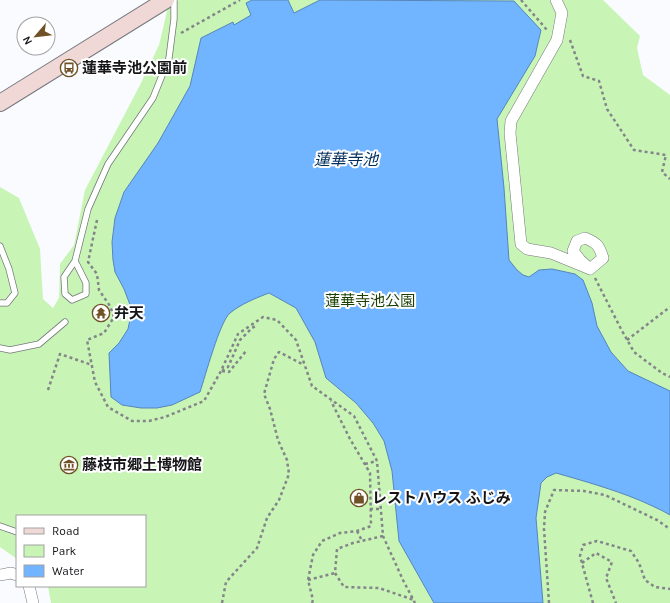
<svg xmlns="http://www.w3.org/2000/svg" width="670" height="603" font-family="Karla,'Noto Sans JP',sans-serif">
	<rect width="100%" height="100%" fill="#f9fbff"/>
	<!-- green -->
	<path fill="#c8f5b6" d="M179 0H603L640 36 637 48 643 75 670 95V603H51L48 586H145V516H17V559L0 547V187L19 198 40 249 43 299 53 308 59 298 60 264 74 245 85 190 140 85 159 45 168 7Z"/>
	<!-- water -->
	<path fill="#71b4ff" stroke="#5685ba" d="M252 0H288L294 13 320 0 514 1 541 30 535 56 497 119 504 188 509 260 517 270 523 275 529 277 539 270 552 269 575 274 583 280 592 303 597 326 611 352 628 371 670 391V515C660 509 650 505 639 500 612 489 584 481 556 473L547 477 541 483 536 518 543 603H434L399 541 392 471 384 441 373 423 356 403 326 378 315 342 296 308 269 293C256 298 241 304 230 313 220 321 205 377 200 392L172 405 157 408H141L122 405 111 397 109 353 119 343 128 329 132 310 124 289 115 272 113 260 112 242 115 218 124 192 158 143 190 86 201 38 233 22 234 25 251 15 246 3Z"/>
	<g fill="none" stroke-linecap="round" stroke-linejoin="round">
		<defs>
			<path id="lane" d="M0 246 9 269 15 293 7 303H0
				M75 261 86 283V294L72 300 65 294 64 277 75 261 88 209 108 164 153 98 169 58 174 19V0
				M0 348 10 350 39 344 65 322
				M0 526 17 532"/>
			<path id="street" d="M556 0 562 13 557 40 511 121 510 133 521 244 527 249 551 253 590 269
				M585 238C597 243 599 245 603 258L590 269 580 260 573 251 577 241Z
				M0 575 11 573 17 575
				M29 586 33 603"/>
			<path id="secondary" d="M0 103 166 0"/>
		</defs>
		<!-- lane casing -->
		<use href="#lane" stroke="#75777c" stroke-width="7"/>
		<!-- street casing -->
		<use href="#street" stroke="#75777c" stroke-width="12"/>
		<!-- secondary casing -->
		<use href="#secondary" stroke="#75777c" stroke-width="18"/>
		<!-- path -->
		<path stroke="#848589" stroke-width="2.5" stroke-dasharray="3 3" stroke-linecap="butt" d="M521 0 547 30
			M181 33 240 0
			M570 40 583 76 599 81 607 109 634 150 666 155 662 172 670 179
			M97 220 88 262 97 274 99 290 110 306 114 317 104 333 87 340 95 382 108 407 132 421H149L165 417 204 401 221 371 238 334 263 317 277 320 296 340 312 386 354 416 377 461 383 536 403 580 415 603
			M595 278 621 329 634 352 662 373 670 377
			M627 340 670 307
			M222 371 228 367 240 340 252 328 257 325
			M222 371 229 372 246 351
			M48 390 60 354 92 365
			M365 464 377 461
			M370 509H381
			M357 531 362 541
			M383 536 353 543 337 549 335 573 344 587 379 588 414 600
			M582 563 596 553 612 562 606 578 616 603
			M308 580 335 573
			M222 603 226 582 257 548 267 518 279 500 289 474 287 460 278 440 270 409 264 394 274 359 279 352 304 365
			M312 603 313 600 308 580 313 555 322 541 340 533 357 531 371 526 370 473 350 439 331 401
			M549 603 544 529 545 512 554 490 584 491 605 495 657 520 670 529
			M593 603 580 556 583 545 597 541 631 551 639 563 645 580 655 587 670 589"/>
		<!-- lane -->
		<use href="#lane" stroke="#fff" stroke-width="5.5"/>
		<!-- street -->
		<use href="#street" stroke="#fff" stroke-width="11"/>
		<!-- secondary -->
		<use href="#secondary" stroke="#f0d8d7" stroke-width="16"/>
	</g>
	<!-- icons -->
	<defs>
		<symbol id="bus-ring" viewBox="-11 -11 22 22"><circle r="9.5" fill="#fff" stroke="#6f5125" stroke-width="1.5"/><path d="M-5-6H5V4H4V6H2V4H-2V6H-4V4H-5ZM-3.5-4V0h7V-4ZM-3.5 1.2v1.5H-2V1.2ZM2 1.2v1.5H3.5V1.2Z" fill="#6f5125"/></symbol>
		<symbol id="temple-ring" viewBox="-11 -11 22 22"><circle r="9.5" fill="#fff" stroke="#6f5125" stroke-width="1.5"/><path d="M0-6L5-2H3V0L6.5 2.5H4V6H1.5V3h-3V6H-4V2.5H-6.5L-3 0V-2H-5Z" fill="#6f5125"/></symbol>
		<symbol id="museum-ring" viewBox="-11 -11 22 22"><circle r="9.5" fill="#fff" stroke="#6f5125" stroke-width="1.5"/><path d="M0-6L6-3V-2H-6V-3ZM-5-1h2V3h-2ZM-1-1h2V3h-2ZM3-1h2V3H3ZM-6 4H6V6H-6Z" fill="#6f5125"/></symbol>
		<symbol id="shop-ring" viewBox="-11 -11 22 22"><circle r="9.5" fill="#fff" stroke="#6f5125" stroke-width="1.5"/><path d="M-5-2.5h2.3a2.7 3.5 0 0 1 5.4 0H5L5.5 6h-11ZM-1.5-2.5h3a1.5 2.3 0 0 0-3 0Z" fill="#6f5125"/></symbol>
	</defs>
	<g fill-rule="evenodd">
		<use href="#bus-ring" x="59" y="58" width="20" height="20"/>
		<use href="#temple-ring" x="91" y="303" width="20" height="20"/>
		<use href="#museum-ring" x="59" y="455" width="20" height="20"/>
		<use href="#shop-ring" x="349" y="488" width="20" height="20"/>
	</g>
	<g text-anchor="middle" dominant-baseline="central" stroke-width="4" stroke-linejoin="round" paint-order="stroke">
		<!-- poi labels -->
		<g font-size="15" font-weight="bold" fill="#161619" stroke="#fff" text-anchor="start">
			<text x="82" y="68">蓮華寺池公園前</text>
			<text x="114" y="313">弁天</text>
			<text x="82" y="465">藤枝市郷土博物館</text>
			<text x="372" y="498">レストハウス ふじみ</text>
		</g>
		<!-- park labels -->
		<g font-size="15" fill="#1a3f03" stroke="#fff">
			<text x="370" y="301">蓮華寺池公園</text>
		</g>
		<!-- water labels -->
		<g font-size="16" font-style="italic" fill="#002f5d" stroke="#fff">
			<text x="346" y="159">蓮華寺池</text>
		</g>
	</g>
	<!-- legend -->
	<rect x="16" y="515" width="130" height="72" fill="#ffffff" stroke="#a2a2a3"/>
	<rect x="24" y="528" width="20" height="6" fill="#f0d8d7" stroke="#a2a2a3"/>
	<text x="52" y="535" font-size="12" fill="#161619">Road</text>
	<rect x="24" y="545" width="20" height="12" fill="#c8f5b6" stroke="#a2a2a3"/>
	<text x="52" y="555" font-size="12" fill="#161619">Park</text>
	<rect x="24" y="565" width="20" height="12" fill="#71b4ff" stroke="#a2a2a3"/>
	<text x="52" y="575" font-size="12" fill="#161619">Water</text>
	<!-- north arrow -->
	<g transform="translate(36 36) rotate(242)"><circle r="19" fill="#ffffff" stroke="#a2a2a3"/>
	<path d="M0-3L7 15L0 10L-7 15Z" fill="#6f5125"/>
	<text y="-6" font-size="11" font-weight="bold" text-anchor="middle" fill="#161619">N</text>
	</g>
</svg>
